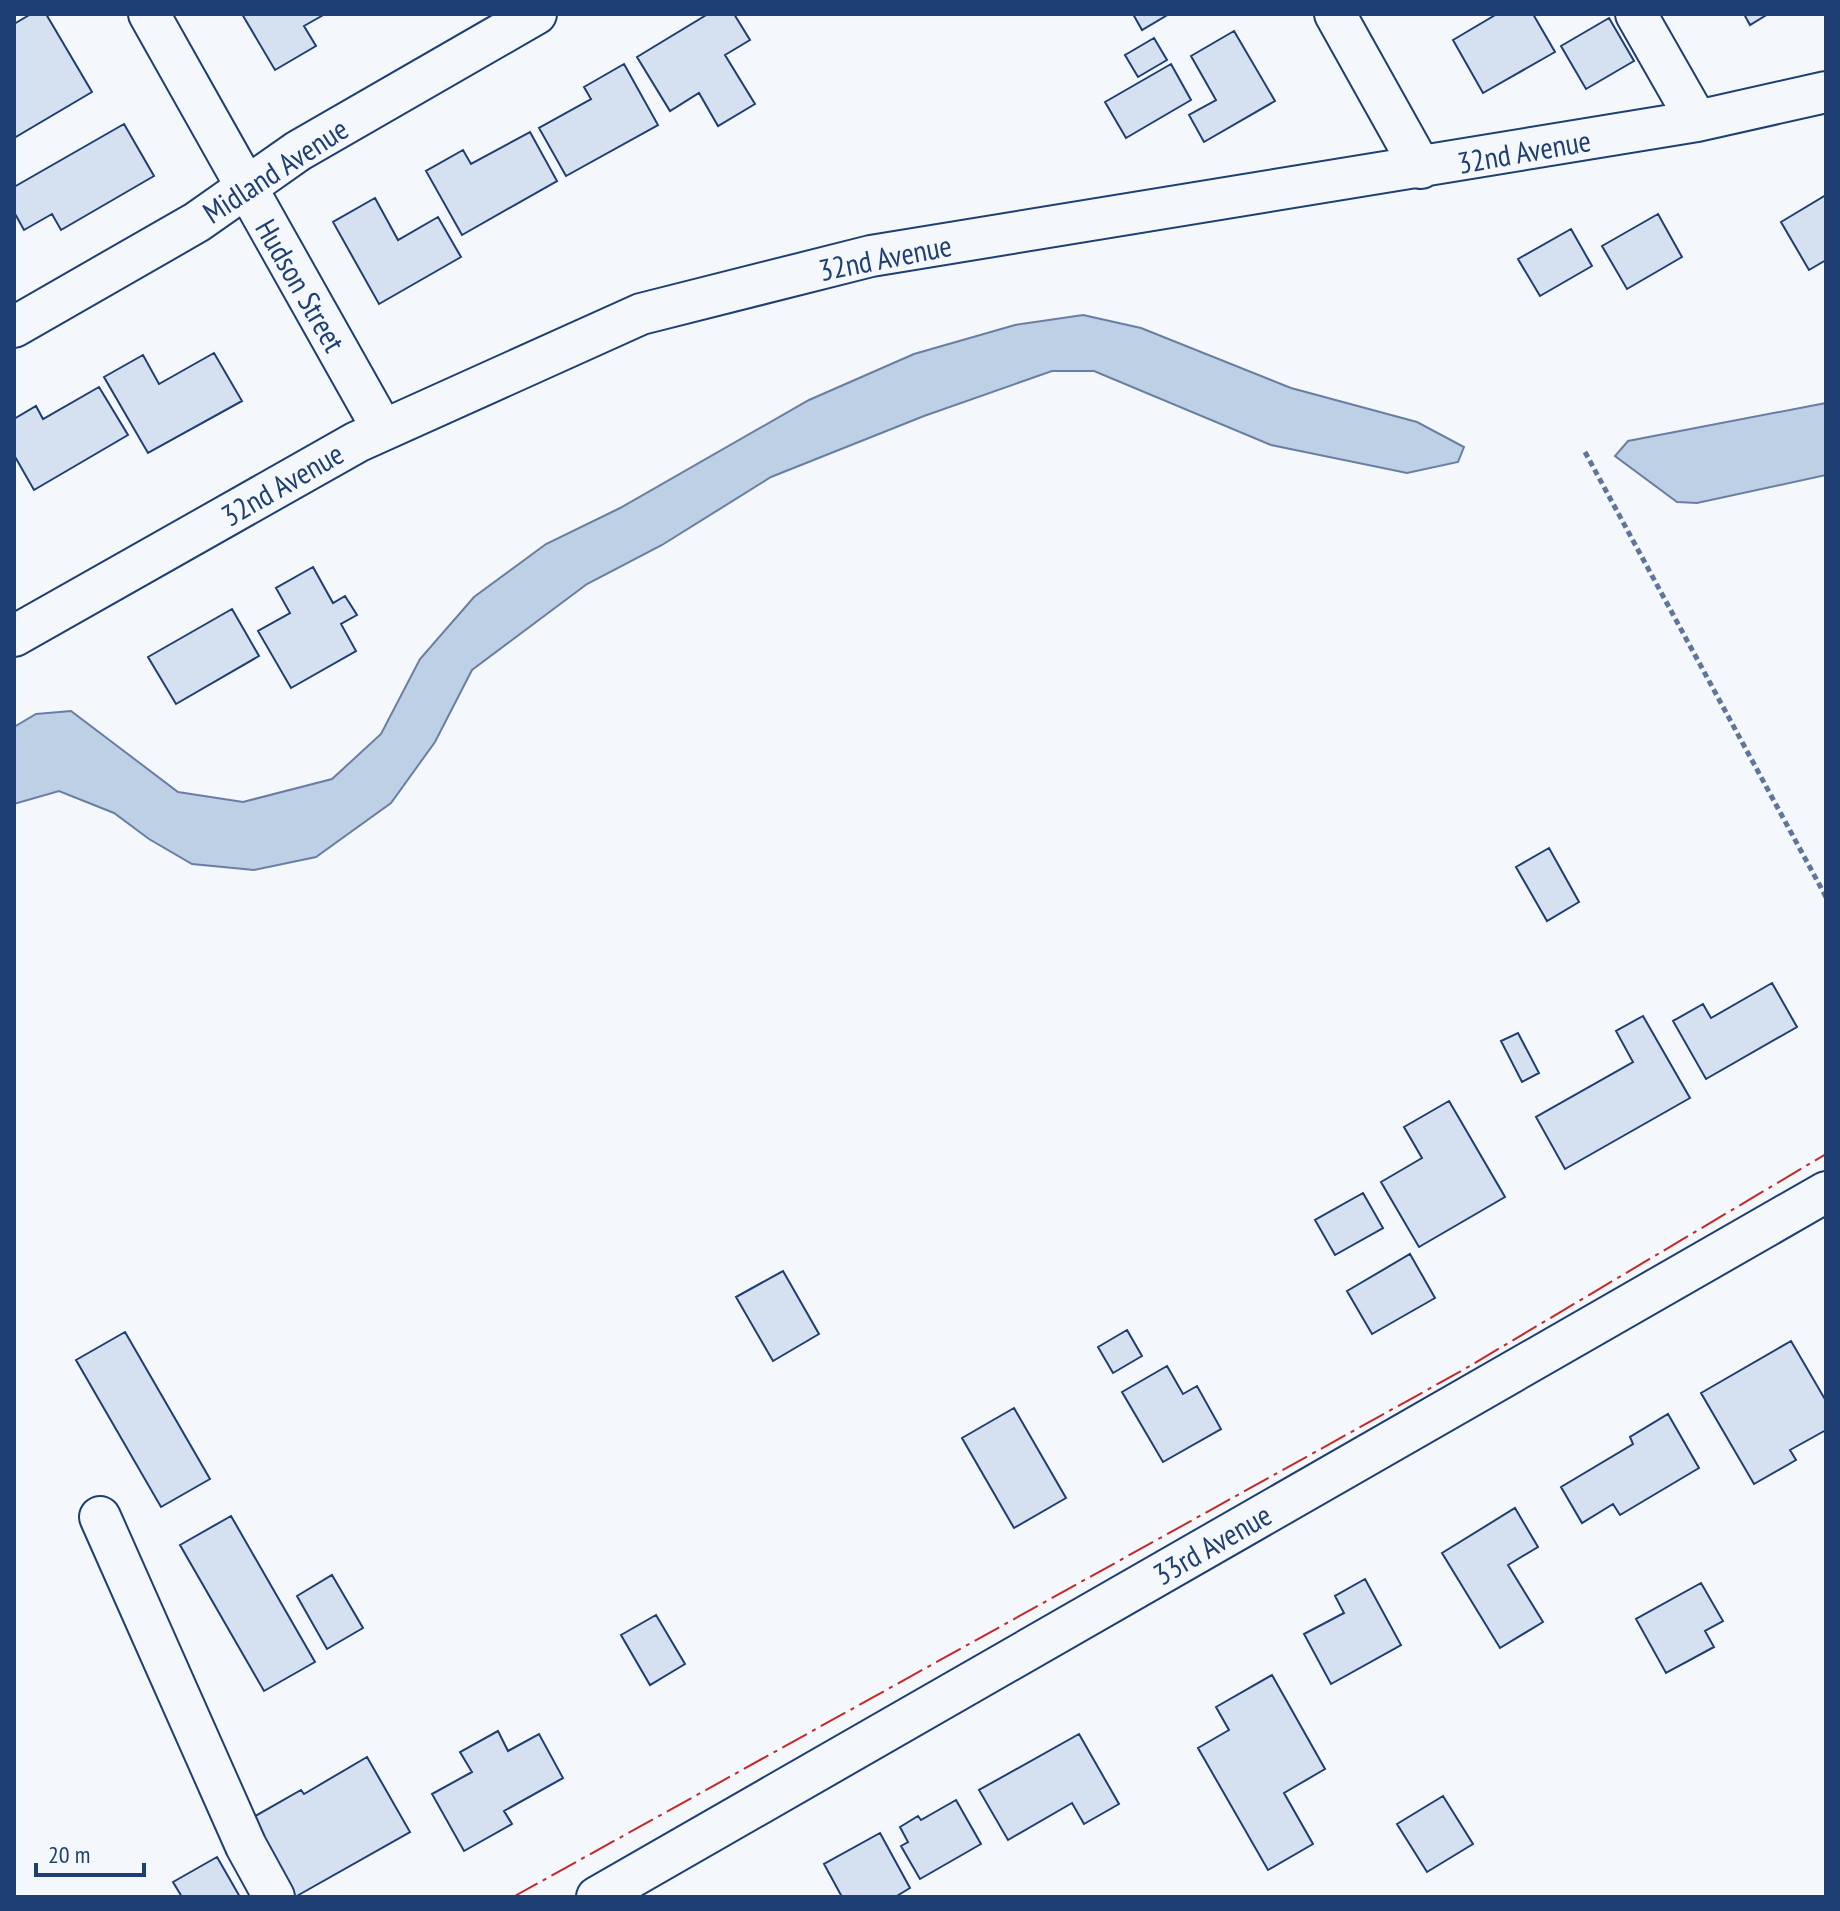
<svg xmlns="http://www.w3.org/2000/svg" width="1840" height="1911" font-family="'PT Sans Narrow',sans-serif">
	<rect width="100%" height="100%" fill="#f4f7fb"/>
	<!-- water -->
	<path fill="#bed0e5" stroke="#687fa3" stroke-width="2" d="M1083 315 1141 328 1291 388 1417 422 1464 447 1458 462 1407 473 1271 445 1094 371H1052L924 416 771 477 662 545 587 584 472 670 435 742 391 803 316 857 254 870 192 864 149 839 114 813 59 791 14 804V727L36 714 71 711 178 792 243 802 332 779 381 734 420 659 474 597 546 544 620 508 809 400 914 354 1015 325Z
		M1826 403V475L1697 503 1677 502 1615 456 1628 441Z"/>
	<!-- building -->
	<path fill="#d5e0f0" stroke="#1d3f73" stroke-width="2" d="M31 14H46L92 92 14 138V24Z
		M242 14H325L304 26 316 46 275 70Z
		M708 14H734L750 40 725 55 755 104 718 126 699 93 670 111 637 57Z
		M1133 14H1169L1142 30Z
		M1497 14H1533L1555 52 1483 93 1453 40Z
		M1744 14H1768L1750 25Z
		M1609 18 1634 61 1586 89 1561 46Z
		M1234 31 1275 101 1204 142 1189 115 1216 100 1191 56Z
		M1154 38 1167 60 1138 77 1125 55Z
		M624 64 658 125 566 176 539 128 591 99 584 87Z
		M1171 64 1191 100 1126 138 1105 102Z
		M124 124 154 176 61 230 52 214 24 230 14 212V187Z
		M530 132 557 181 462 235 426 171 463 150 471 164Z
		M1826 195V260L1809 270 1781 222Z
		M375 198 398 240 438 217 461 257 379 304 333 222Z
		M1658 214 1682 257 1627 289 1602 246Z
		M1571 229 1592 266 1540 296 1518 259Z
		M214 353 242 401 148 453 104 377 143 355 159 384Z
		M99 387 128 435 34 490 14 455V419L36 406 43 419Z
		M313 567 333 603 345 596 357 615 341 624 356 651 291 688 258 631 290 613 276 588Z
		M232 609 259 656 176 704 148 657Z
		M1549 848 1579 902 1547 921 1516 867Z
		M1772 983 1797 1027 1706 1079 1673 1021 1703 1004 1711 1018Z
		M1643 1016 1690 1098 1565 1169 1536 1117 1633 1062 1616 1031Z
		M1518 1033 1539 1073 1522 1082 1501 1041Z
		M1449 1101 1505 1197 1419 1247 1381 1182 1422 1158 1404 1127Z
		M1363 1193 1383 1228 1335 1255 1315 1220Z
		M1410 1254 1435 1298 1372 1334 1347 1291Z
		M783 1271 819 1334 773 1361 736 1297Z
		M1127 1330 1142 1356 1113 1373 1098 1347Z
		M125 1332 210 1479 161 1507 76 1360Z
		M1791 1341 1826 1401V1430L1790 1450 1796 1460 1754 1484 1701 1393Z
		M1167 1366 1183 1394 1197 1386 1221 1429 1163 1462 1122 1392Z
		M1014 1408 1066 1498 1014 1528 962 1438Z
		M1668 1414 1699 1468 1620 1515 1613 1504 1582 1523 1561 1487 1633 1444 1630 1437Z
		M1515 1508 1538 1547 1508 1565 1543 1622 1500 1648 1442 1553Z
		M231 1516 315 1662 264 1691 180 1545Z
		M332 1575 363 1628 327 1649 297 1596Z
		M1365 1579 1401 1645 1331 1684 1304 1634 1344 1613 1335 1596Z
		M1701 1583 1723 1621 1705 1631 1714 1647 1666 1673 1636 1619Z
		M656 1615 685 1664 650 1685 621 1635Z
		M1272 1675 1325 1769 1284 1793 1313 1844 1268 1870 1198 1748 1229 1730 1216 1707Z
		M498 1731 508 1751 539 1734 563 1778 504 1811 512 1824 464 1851 432 1794 472 1772 460 1752Z
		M1079 1734 1119 1804 1084 1824 1072 1803 1008 1840 979 1790Z
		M367 1757 410 1832 295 1897 250 1819 301 1790 304 1794Z
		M1443 1796 1473 1844 1427 1872 1397 1824Z
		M956 1800 981 1844 920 1879 901 1846 908 1842 900 1827 918 1816 921 1820Z
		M880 1833 910 1888 895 1897H842L824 1864Z
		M217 1857 240 1897H182L173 1882Z"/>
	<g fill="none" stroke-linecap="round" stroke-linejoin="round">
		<defs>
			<path id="minor" d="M149 14 383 430
				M1335 14 1421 168
				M1636 14 1697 121
				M14 327 197 222 298 151 536 14
				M14 636 357 442 641 314 871 256 1697 121 1826 92
				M100 1517 246 1846 274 1897
				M597 1897 1826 1192"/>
		</defs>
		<!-- minor casing -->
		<use href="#minor" stroke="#1d3f73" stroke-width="44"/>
		<!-- path -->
		<path stroke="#5e769c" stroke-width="5" stroke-dasharray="6 4" stroke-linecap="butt" d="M1585 452 1826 897"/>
		<!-- minor -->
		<use href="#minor" stroke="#f4f7fb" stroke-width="40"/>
		<!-- power -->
		<path stroke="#c62828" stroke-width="2" stroke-dasharray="28 6 4 6" stroke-linecap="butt" d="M513 1897 1463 1370 1826 1154"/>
	</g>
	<g text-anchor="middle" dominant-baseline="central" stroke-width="6" stroke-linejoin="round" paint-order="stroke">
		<!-- street labels -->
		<g font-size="30" fill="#1d3f73" stroke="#f4f7fb">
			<text transform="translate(1524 151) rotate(-10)">32nd Avenue</text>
			<text transform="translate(275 170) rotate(-33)">Midland Avenue</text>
			<text transform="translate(885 257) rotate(-11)">32nd Avenue</text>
			<text transform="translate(301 285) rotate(60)">Hudson Street</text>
			<text transform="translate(282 484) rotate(-30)">32nd Avenue</text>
			<text transform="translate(1212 1544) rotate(-30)">33rd Avenue</text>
		</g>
	</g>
	<!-- border -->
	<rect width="1840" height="1911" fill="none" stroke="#1d3f73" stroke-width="32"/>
	<!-- scale -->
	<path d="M36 1863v12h108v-12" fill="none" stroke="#1d3f73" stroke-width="4"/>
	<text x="48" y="1863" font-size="24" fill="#1d3f73" stroke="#f4f7fb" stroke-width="6" paint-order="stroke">20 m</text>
</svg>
